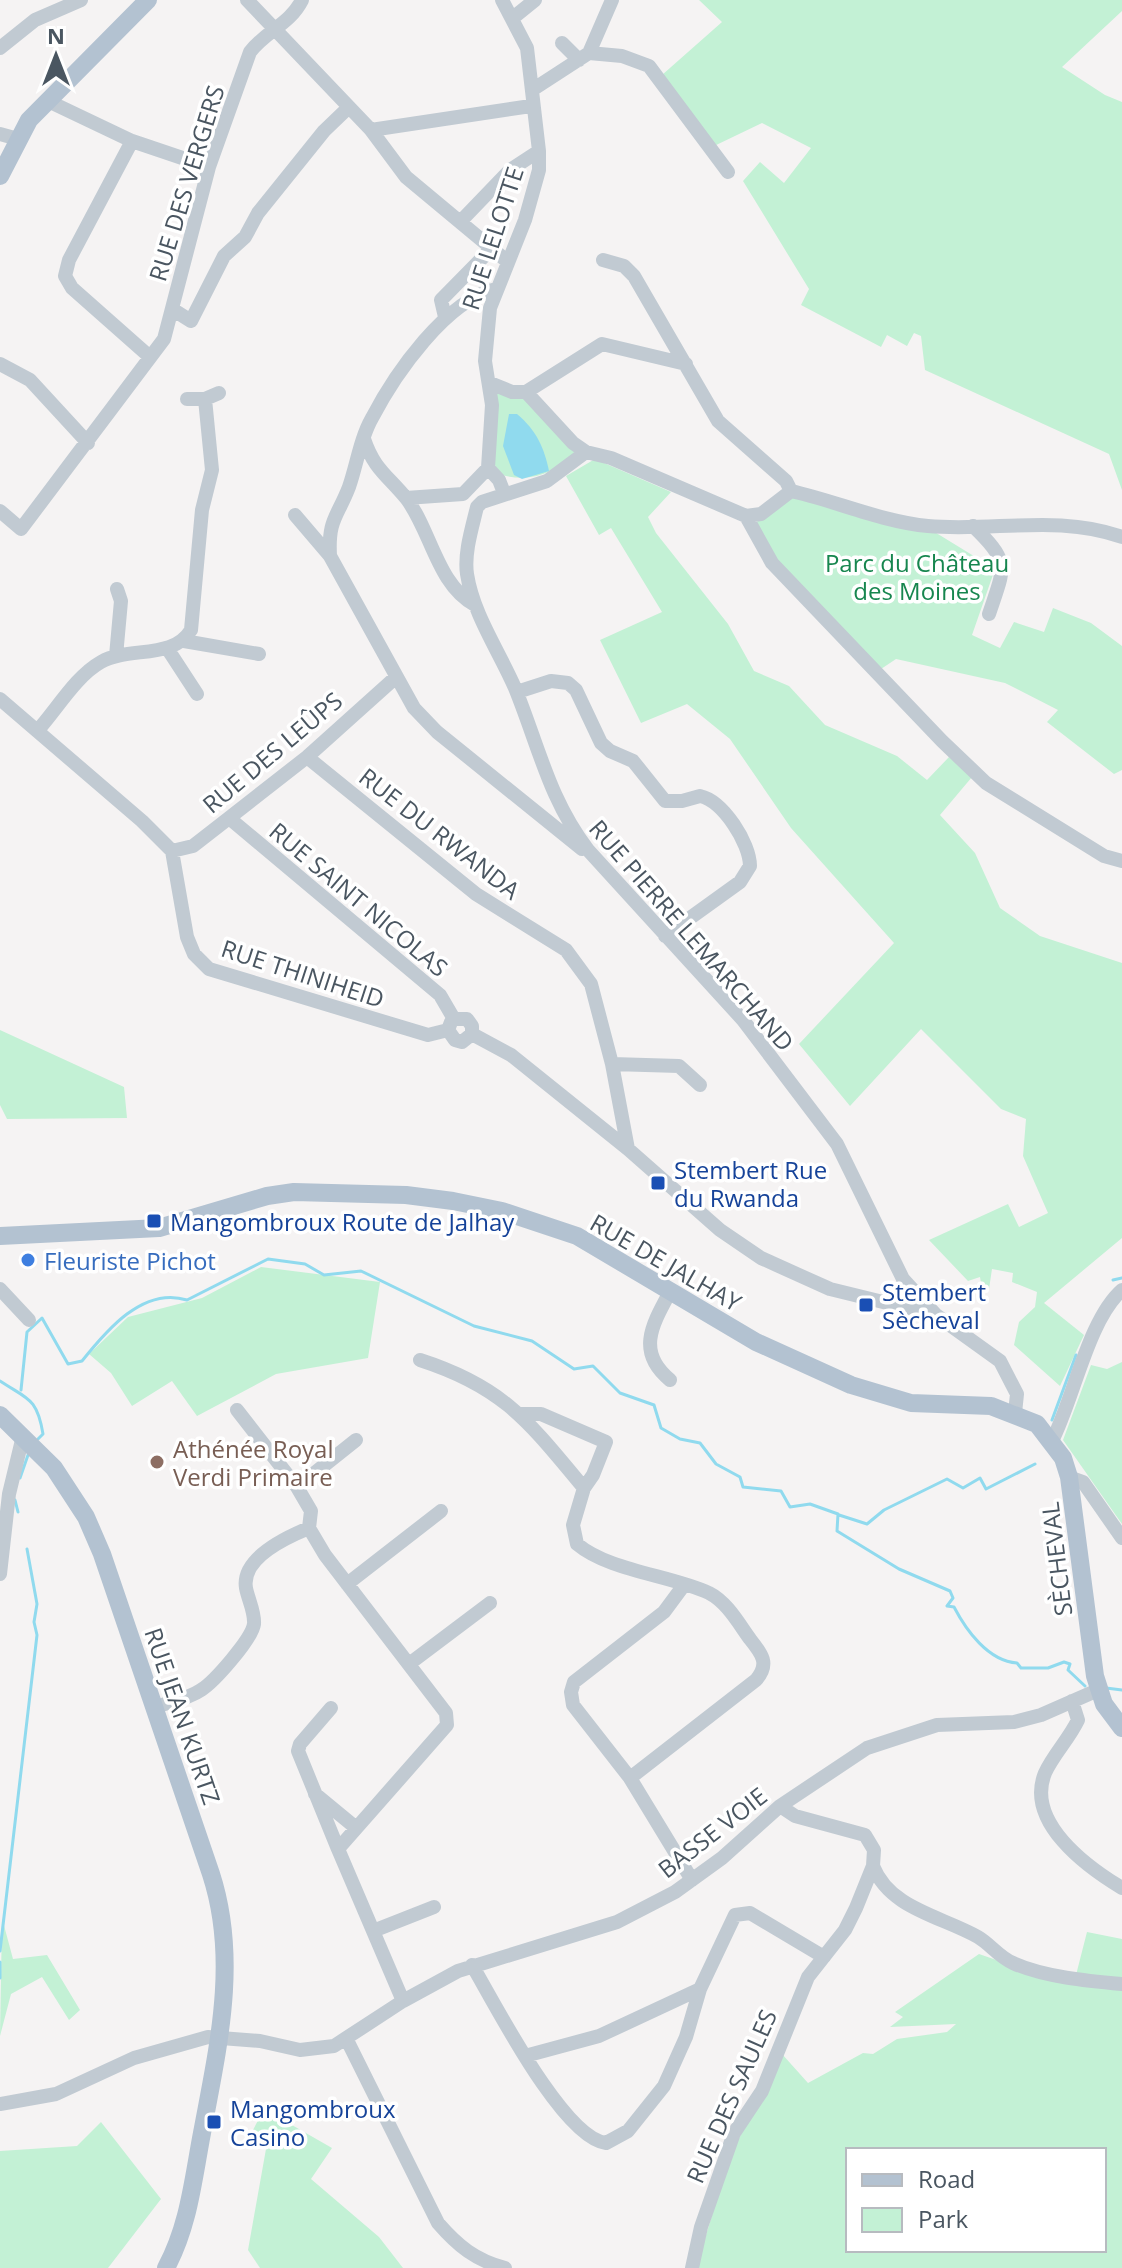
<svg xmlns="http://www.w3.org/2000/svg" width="1122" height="2268" font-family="'Open Sans',sans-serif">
	<rect width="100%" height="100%" fill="#f5f3f3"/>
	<!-- green -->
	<path fill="#c3f1d5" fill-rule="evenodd" d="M699 0H1122V11L1062 67 1105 95 1122 102V490L1109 454 925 370 921 336 914 333 907 346 887 335 881 347 801 305 809 289 743 181 760 162 784 183 811 148 762 123 712 147 662 75 722 22Z
		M496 391 526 397 575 452C556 473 531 483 502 475L494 464Z
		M595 459 671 492 648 517 656 533 728 624 754 671 789 686 825 725 897 756 927 780 949 757 972 777 940 815 975 853 1000 908 1040 936 1122 963V1238L1044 1303 1084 1335 1060 1386 1014 1345 1019 1322 1035 1307 1037 1292 1012 1282 1013 1273 992 1269 989 1289 983 1293 980 1277 968 1281 929 1240 1008 1204 1019 1227 1048 1213 1023 1156 1026 1119 1001 1109 921 1029 850 1106 799 1044 894 943 791 828 730 739 687 704 641 723 600 640 662 612 611 528 599 535 566 476Z
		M793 495 933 531 995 569 972 635 1000 648 1014 622 1044 632 1053 608 1091 623 1122 646V770L1114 774 1047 722 1058 710 1005 683 896 659 878 671 774 561 754 524Z
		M0 1030 124 1087 127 1118 7 1119 0 1105Z
		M261 1267 380 1282 368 1358 276 1374 197 1416 172 1381 132 1406 111 1373 89 1354 128 1317 202 1298Z
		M1122 1362V1524L1063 1440 1091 1365 1107 1369Z
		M2 1918 13 1959 47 1955 80 2010 69 2020 42 1977 11 1994 0 2036Z
		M1087 1932 1122 1939V1981L1076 1975Z
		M979 1954 1046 1977 1122 1989V2268H696L730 2156 782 2054 808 2083 863 2053 873 2054 897 2039 947 2032 956 2024 890 2027 903 2017 895 2012ZM848 2150H1104V2250H848Z
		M264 2109 332 2148 311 2179 379 2237 403 2268H260L248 2250 266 2149 253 2130Z
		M101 2122 161 2199 108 2268H0V2151L77 2146Z"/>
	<!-- water -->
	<path fill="#90daee" d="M509 414H517C536 430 544 447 549 471L522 479 514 475 503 446Z"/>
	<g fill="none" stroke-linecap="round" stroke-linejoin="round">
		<!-- stream -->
		<path stroke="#90daee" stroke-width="3" d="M1113 1280 1122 1278
			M0 1381C27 1399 37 1397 43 1434L38 1439
			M21 1390 27 1332 42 1318 68 1364 82 1361C106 1331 143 1286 187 1300L268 1259 305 1264 324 1275 361 1271 474 1326 532 1341 574 1369 593 1366 620 1393 654 1405 661 1428 680 1439 700 1443 716 1464 740 1477 743 1487 781 1491 790 1507 810 1504 838 1514 837 1531 899 1569 950 1591 953 1598 947 1606 954 1607C966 1630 988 1661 1017 1663L1021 1668H1048L1064 1662 1070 1664 1068 1670 1085 1686
			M1052 1420 1076 1355
			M20 1478 28 1455
			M15 1500 18 1512
			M839 1515 867 1524 884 1510 947 1479 963 1488 980 1478 986 1489 1035 1464
			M1106 1688 1122 1690
			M0 1951 37 1635 34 1622 37 1604 27 1549
			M0 1962V1978"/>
		<!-- minor -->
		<path stroke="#c1cad2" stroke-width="14" d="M247 0 371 130 406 177 508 262
			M502 0 527 48 539 151V170L525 220 490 308 485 361 492 405 488 468 499 480 504 493
			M514 17 535 0
			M562 43 579 60
			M0 48 35 20 81 0
			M589 53 612 0
			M532 90 589 53 622 56 649 66 728 172
			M48 101 132 141 209 167
			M371 130 531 106
			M0 134 18 139
			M132 141 69 260 65 276 72 288 150 357
			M460 222 510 170 539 151
			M603 260 624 266 634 276 718 421 786 481 791 491
			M172 309 191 321 224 256 245 237 258 213 324 131 349 107
			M445 317 441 300 492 248
			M0 364 30 380 88 443
			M490 383 512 392H526L573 443 586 452 611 458 746 516 761 514 791 491C836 501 883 522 928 526 992 532 1059 514 1122 537
			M526 392 602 344 686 364
			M187 399H205L219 393
			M364 439C374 469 387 475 406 498 431 530 437 585 475 605
			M586 452 547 481 482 502 477 507C472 528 464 553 467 574 473 614 499 651 515 688 539 747 549 799 588 850L743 1020 837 1144 903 1279 936 1315 1000 1361 1017 1394 1015 1413
			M406 498 463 494 488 468
			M0 511 21 529 164 339 209 167 250 52C266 31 290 24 302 0
			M295 515 330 556 414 708 437 732 582 849
			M746 516 772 563 942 741 986 783 1104 856 1122 861
			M973 526C1011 563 1005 566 989 614
			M330 556C328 519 337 518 349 487 357 464 360 439 372 418 395 374 446 300 496 289
			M184 641 259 654
			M167 648 197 694
			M116 656 121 601 117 589
			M517 692 551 681 568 683 576 690 601 743 610 751 633 761 665 801H682L700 796C723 801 750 843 750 866L740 882 665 936
			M0 699 142 821 172 851 187 937 194 954 209 969 428 1035 448 1030
			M38 730C57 709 76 676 101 662 129 646 173 660 191 630L202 510 212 470 205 399
			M307 757 476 894 566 950 591 984 612 1064 679 1066 700 1085
			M229 818 440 995 454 1019
			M172 851 193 846 229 818 307 757 395 678
			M454 1019H467L472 1026V1034L511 1055 628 1149 720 1230 761 1258 830 1289 936 1315
			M451 1022 448 1030 455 1040 462 1042 472 1034
			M612 1064 628 1149
			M0 1289 29 1320
			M670 1292C652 1325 636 1352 670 1380
			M420 1360C504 1387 529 1422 584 1488L573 1525 577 1544C609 1571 670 1575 709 1593 727 1602 739 1624 750 1639 762 1654 770 1664 756 1680L630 1778
			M237 1410 297 1487 311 1511 309 1528
			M521 1414H541L606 1442 593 1475 584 1488
			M1052 1441C1074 1398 1088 1320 1122 1290
			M1069 1477 1083 1482 1122 1538
			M297 1487 356 1440
			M0 1574 9 1494 23 1436
			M347 1584 441 1511
			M684 1585 664 1612 574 1682 571 1692 573 1705 630 1778 692 1880
			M409 1664 490 1603
			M1072 1701 1078 1720C1069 1739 1053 1755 1045 1773 1025 1822 1087 1867 1122 1888
			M155 1707C170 1702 188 1699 201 1690 214 1682 252 1639 254 1624 255 1612 248 1599 246 1588 241 1558 287 1537 309 1528L325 1555 446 1713 447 1725 338 1849 403 2001
			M331 1708 300 1744 298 1751 338 1849
			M315 1794 355 1827
			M873 1866C890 1909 941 1916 978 1937 990 1944 999 1957 1013 1963 1044 1977 1088 1981 1122 1984
			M373 1931 434 1907
			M472 1965C495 2004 563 2138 606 2143L628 2131 664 2086 686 2037 700 1989 735 1915 750 1913 824 1957
			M347 2040 438 2223C458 2246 475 2260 505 2268
			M525 2056 599 2036 700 1989
			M0 2104 56 2094 134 2058 208 2037 260 2041 300 2050 334 2046 403 2001 458 1971 617 1922 675 1892 722 1858 780 1806 867 1748 937 1725 1014 1722 1041 1715 1098 1690
			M692 2268 701 2227 734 2133 762 2091 808 1977 845 1930 856 1908 873 1866 874 1850 865 1835 795 1816 780 1806"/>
		<!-- major -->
		<path stroke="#b3c2d1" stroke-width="18" d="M0 176 29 120 148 0
			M0 1236 159 1228 267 1196 294 1192 406 1195 453 1201 502 1211 577 1236 756 1342 851 1385 911 1403 991 1406 1037 1424 1063 1458 1069 1477 1095 1676 1104 1704 1122 1728
			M0 1415 54 1468 86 1517 102 1554 211 1874C239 1960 218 2047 202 2133 193 2180 189 2225 166 2268"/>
	</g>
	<!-- markers -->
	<g fill="#1a4fb4" stroke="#fff" stroke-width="3">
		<rect x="650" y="1175" width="16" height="16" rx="4"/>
		<rect x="146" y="1213" width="16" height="16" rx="4"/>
		<rect x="858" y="1297" width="16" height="16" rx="4"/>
		<rect x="206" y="2114" width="16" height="16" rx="4"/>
	</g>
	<circle fill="#3f7fe0" stroke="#fff" stroke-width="3" cx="28" cy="1260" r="8"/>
	<circle fill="#8d6e63" stroke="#fff" stroke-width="3" cx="157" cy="1462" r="8"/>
	<g text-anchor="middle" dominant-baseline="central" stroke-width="7" stroke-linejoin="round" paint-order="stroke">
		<!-- street labels -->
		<g font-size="24" fill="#4a5661" stroke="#fff">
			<text transform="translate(186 183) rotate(-73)">RUE DES VERGERS</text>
			<text transform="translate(492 238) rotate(-72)">RUE LELOTTE</text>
			<text transform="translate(272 752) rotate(-40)">RUE DES LEÛPS</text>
			<text transform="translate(440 833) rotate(38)">RUE DU RWANDA</text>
			<text transform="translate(359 899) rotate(40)">RUE SAINT NICOLAS</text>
			<text transform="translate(692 935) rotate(49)">RUE PIERRE LEMARCHAND</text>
			<text transform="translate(303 973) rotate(18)">RUE THINIHEID</text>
			<text transform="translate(666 1262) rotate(30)">RUE DE JALHAY</text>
			<text transform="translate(1056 1559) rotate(-97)">SÈCHEVAL</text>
			<text transform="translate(183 1716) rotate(71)">RUE JEAN KURTZ</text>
			<text transform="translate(712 1832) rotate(-38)">BASSE VOIE</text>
			<text transform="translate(731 2096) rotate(-66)">RUE DES SAULES</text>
		</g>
		<!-- park labels -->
		<g font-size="24" fill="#17864f" stroke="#fff">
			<text x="917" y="562">Parc du Château<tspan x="917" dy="28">des Moines</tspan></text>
		</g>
		<!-- transit labels -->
		<g font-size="24" fill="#164399" stroke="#fff" text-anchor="start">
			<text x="674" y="1169">Stembert Rue<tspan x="674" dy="28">du Rwanda</tspan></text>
			<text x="170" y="1221">Mangombroux Route de Jalhay</text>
			<text x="882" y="1291">Stembert<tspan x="882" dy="28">Sècheval</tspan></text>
			<text x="230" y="2108">Mangombroux<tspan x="230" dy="28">Casino</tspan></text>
		</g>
		<!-- shop labels -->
		<g font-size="24" fill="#366cbe" stroke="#fff" text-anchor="start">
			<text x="44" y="1260">Fleuriste Pichot</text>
		</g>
		<!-- education labels -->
		<g font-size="24" fill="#785e54" stroke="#fff" text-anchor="start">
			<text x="173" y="1448">Athénée Royal<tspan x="173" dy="28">Verdi Primaire</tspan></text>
		</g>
	</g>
	<!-- legend -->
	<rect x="846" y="2148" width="260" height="104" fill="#ffffff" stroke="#b7bbc0" stroke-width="2"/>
	<rect x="862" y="2174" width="40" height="12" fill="#b3c2d1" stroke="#b7bbc0" stroke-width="2"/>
	<text x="918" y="2188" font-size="24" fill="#4a5661">Road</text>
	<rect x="862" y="2208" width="40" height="24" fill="#c3f1d5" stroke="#b7bbc0" stroke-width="2"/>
	<text x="918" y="2228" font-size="24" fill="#4a5661">Park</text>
	<!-- north arrow -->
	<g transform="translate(56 56)" stroke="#ffffff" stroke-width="6" paint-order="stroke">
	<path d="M0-6L14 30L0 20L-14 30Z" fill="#4a5661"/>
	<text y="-12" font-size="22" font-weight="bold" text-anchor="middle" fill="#4a5661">N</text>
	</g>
</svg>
